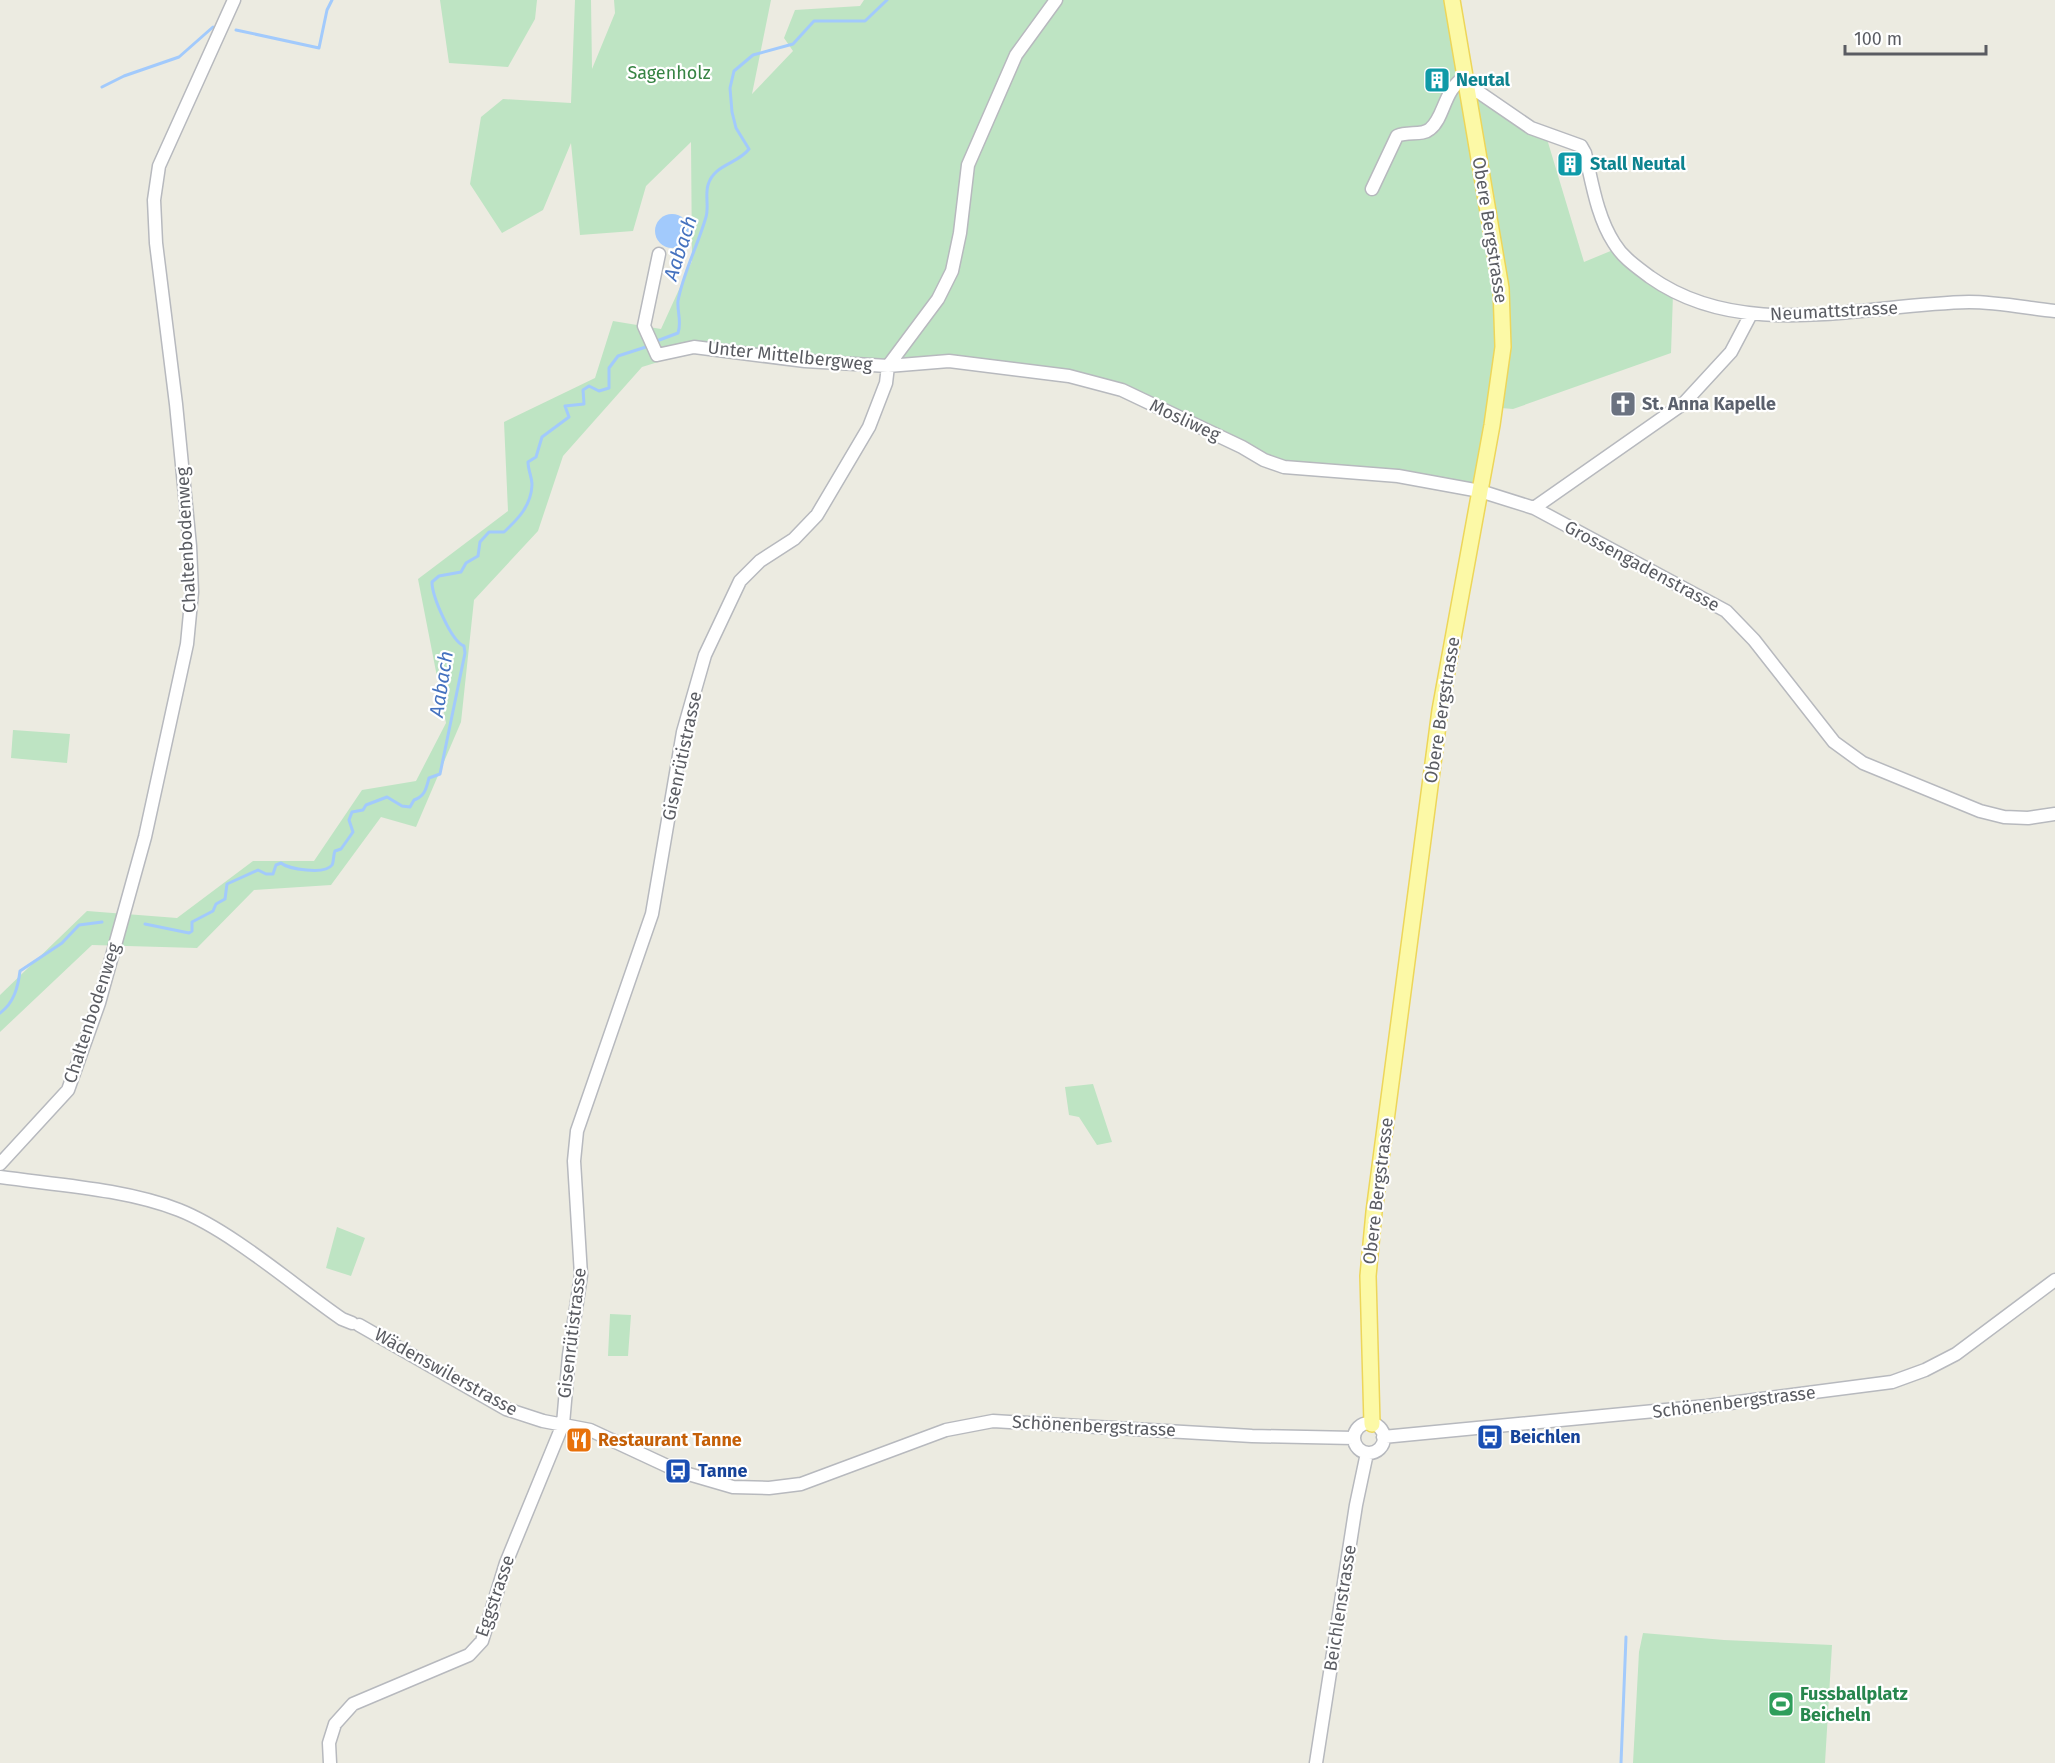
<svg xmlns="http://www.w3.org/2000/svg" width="2055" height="1763" font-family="'Fira Sans',sans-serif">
	<rect width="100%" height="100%" fill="#ecebe1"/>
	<!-- green -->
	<path fill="#bee4c3" d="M440 0H537L535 19 508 67 449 63Z
		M575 0H591L592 69 615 13 614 0H771L752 94 793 51 784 38 795 10 860 6 864 0H1451L1499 320 1480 491 1284 467 1122 390 1014 367 888 366 703 348 642 367 563 456 538 531 474 600 461 722 416 827 381 817 331 885 254 890 197 948 92 945 0 1032V995L87 911 177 918 253 861H314L362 790 416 781 446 723 418 579 508 511 504 422 595 378 613 321 661 329 692 261 691 142 646 186 633 231 580 235 571 143 543 210 502 233 470 184 481 117 503 99 571 103Z
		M1481 98 1547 139 1584 262 1613 250 1673 294 1671 353 1513 409 1501 408 1508 360 1477 101Z
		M13 730 70 734 67 763 11 758Z
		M1093 1084 1112 1142 1097 1145 1079 1117 1069 1115 1065 1087Z
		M337 1227 365 1238 351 1276 326 1268Z
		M610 1314 631 1315 628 1356H608Z
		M1643 1633 1724 1640 1832 1645 1825 1763H1633L1639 1652Z"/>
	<!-- water -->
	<path fill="#a2cafc" d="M655 231a17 17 0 1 1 34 0a17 17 0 1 1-34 0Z"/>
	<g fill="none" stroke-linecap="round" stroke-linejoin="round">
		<!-- stream -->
		<path stroke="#a2cafc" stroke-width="3" d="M236 30 319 48 327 10 332 0
			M102 87 124 76 179 57 213 27
			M654 342 678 333C682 322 677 312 678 301 683 273 698 245 706 217 709 207 705 195 708 185 714 164 738 164 749 149L736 128 732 112 730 88 734 71 753 55 793 44 814 21H865L887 0
			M145 924 189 933 192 931V922L213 911 216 904 225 899 227 884 258 870 266 874H273L276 865 281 863C288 869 325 875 332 865 334 862 333 855 335 851L341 849 353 832 349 820 352 812 363 810 366 805 387 797 402 806 410 807 414 800C425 796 426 789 429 778L440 774 465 653 464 646C451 641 432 596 432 582L439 576 461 572 466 563 478 556 480 542 489 532H504C518 519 531 506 532 485 532 477 528 470 528 462L536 457 542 437 569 417 565 406 584 404 583 390 589 386 599 391 609 388V368L618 356 649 346
			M0 1013C14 1003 18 987 20 971L62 943 79 925 102 922
			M1621 1763 1626 1637"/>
		<defs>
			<path id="minor" d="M1467 87 1480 93 1531 128 1581 146 1585 153C1592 182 1597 217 1614 243 1623 258 1637 267 1650 277 1743 343 1864 304 1969 302 1997 302 2027 308 2055 311
				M1372 189 1397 136C1408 131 1422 136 1430 129 1445 117 1443 90 1465 77
				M659 254 644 326 657 355 694 347 805 361 888 366 949 361 1069 376 1122 390 1242 447 1264 460 1284 467 1398 476 1480 491 1534 508 1726 611 1754 640 1834 742 1863 763 1980 811 2004 817 2028 818 2055 814
				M1534 508 1684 403 1731 352 1751 314
				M0 1164 68 1090 99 1003 145 837 187 644 192 592 190 546 176 404 156 243 154 200 159 166 234 0
				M0 1177C57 1185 125 1189 179 1210 232 1231 294 1286 342 1319L352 1323
				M359 1325 506 1409 543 1421 590 1430 678 1471 733 1487 769 1488 801 1484 946 1430 993 1421 1252 1436 1354 1438
				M1354 1438a15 15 0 1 1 30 0a15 15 0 1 1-30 0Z
				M1383 1437 1707 1406 1892 1382 1925 1370 1956 1354 2055 1280
				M330 1763 329 1743 335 1724 353 1704 469 1655 482 1641 506 1563 563 1424 569 1355 581 1275 574 1161 577 1131 652 914 683 732 705 655 740 581 760 561 794 539 817 515 869 427 886 383 888 366 938 299 952 271 960 233 968 165 1016 55 1056 0
				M1316 1763 1356 1505 1367 1453"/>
			<path id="major" d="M1372 1424 1368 1276 1374 1212 1440 710 1492 425 1503 347 1501 288 1452 0"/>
		</defs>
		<!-- minor casing -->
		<use href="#minor" stroke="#b7b9be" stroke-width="15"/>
		<!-- major casing -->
		<use href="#major" stroke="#edd65a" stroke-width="18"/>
		<!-- minor -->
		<use href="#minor" stroke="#fff" stroke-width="12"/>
		<!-- major -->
		<use href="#major" stroke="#fcf9a6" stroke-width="15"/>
	</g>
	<!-- icons -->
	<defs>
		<symbol id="building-square" viewBox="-11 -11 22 22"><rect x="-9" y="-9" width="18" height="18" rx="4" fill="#0f9aa8" stroke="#fff"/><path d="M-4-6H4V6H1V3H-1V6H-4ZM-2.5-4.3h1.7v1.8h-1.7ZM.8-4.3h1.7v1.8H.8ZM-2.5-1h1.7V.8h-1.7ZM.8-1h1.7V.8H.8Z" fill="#fff"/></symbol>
		<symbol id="church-square" viewBox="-11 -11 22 22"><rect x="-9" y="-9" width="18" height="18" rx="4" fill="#6b7280" stroke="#fff"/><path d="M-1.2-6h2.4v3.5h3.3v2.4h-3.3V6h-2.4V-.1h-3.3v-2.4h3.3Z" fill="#fff"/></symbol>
		<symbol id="bus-square" viewBox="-11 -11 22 22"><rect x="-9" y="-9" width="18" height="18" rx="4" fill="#1a4fb4" stroke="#fff"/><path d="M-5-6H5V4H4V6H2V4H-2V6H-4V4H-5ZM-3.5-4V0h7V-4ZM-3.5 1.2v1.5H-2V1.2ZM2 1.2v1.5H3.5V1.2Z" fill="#fff"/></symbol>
		<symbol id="restaurant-square" viewBox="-11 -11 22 22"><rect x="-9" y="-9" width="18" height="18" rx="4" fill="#e8710a" stroke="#fff"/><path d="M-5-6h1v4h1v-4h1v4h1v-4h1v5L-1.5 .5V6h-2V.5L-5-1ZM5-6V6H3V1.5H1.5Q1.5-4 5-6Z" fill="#fff"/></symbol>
		<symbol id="stadium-square" viewBox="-11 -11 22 22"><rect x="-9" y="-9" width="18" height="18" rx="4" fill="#2e9e5b" stroke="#fff"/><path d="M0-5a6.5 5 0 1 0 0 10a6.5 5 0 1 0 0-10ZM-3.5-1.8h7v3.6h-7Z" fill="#fff"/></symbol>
	</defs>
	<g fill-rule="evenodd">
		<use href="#building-square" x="1422" y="65" width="30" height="30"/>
		<use href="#building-square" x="1555" y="149" width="30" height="30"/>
		<use href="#church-square" x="1608" y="389" width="30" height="30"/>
		<use href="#bus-square" x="1475" y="1422" width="30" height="30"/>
		<use href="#restaurant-square" x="564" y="1425" width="30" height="30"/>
		<use href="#bus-square" x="663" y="1456" width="30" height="30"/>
		<use href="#stadium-square" x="1766" y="1689" width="30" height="30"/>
	</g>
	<g text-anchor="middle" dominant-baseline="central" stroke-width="4.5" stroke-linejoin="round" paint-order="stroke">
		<!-- park labels -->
		<g font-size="18" fill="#378444" stroke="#fff">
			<text x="669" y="73">Sagenholz</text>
		</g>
		<!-- culture labels -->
		<g font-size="18" font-weight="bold" fill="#0d838f" stroke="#fff" text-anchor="start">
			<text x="1456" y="80">Neutal</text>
			<text x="1590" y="164">Stall Neutal</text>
		</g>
		<!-- street labels -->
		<g font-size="18" fill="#5a5c62" stroke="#fff">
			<text transform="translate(1490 230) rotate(81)">Obere Bergstrasse</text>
			<text transform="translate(1834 311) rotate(-3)">Neumattstrasse</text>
			<text transform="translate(790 356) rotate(6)">Unter Mittelbergweg</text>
			<text transform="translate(1185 420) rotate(25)">Mosliweg</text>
			<text transform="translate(186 540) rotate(-93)">Chaltenbodenweg</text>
			<text transform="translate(1642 566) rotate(28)">Grossengadenstrasse</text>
			<text transform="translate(1442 710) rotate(-81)">Obere Bergstrasse</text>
			<text transform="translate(682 756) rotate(-78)">Gisenrütistrasse</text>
			<text transform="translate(92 1013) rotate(-72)">Chaltenbodenweg</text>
			<text transform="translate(1378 1191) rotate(-83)">Obere Bergstrasse</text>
			<text transform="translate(572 1333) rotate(-83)">Gisenrütistrasse</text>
			<text transform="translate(446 1372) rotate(29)">Wädenswilerstrasse</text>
			<text transform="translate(1734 1402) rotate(-7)">Schönenbergstrasse</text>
			<text transform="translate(1094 1426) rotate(3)">Schönenbergstrasse</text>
			<text transform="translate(495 1596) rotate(-71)">Eggstrasse</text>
			<text transform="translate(1340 1608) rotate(-81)">Beichlenstrasse</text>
		</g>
		<!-- worship labels -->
		<g font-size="18" font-weight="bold" fill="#5b616d" stroke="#fff" text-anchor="start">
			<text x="1642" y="404">St. Anna Kapelle</text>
		</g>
		<!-- transit labels -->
		<g font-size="18" font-weight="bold" fill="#164399" stroke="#fff" text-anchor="start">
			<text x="1510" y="1437">Beichlen</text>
			<text x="698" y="1471">Tanne</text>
		</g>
		<!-- food labels -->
		<g font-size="18" font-weight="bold" fill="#c56008" stroke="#fff" text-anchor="start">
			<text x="598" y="1440">Restaurant Tanne</text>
		</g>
		<!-- leisure labels -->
		<g font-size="18" font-weight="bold" fill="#27864d" stroke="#fff" text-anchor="start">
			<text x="1800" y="1694">Fussballplatz<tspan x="1800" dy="21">Beicheln</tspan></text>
		</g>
		<!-- water labels -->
		<g font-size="20" font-style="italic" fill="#4572bf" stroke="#fff">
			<text transform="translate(680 248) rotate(-72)">Aabach</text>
			<text transform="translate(441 684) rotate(-81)">Aabach</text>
		</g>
	</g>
	<!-- scale -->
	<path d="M1845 45v9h141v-9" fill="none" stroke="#5a5c62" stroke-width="3"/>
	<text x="1854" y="45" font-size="18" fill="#5a5c62" stroke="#ffffff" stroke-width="4.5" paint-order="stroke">100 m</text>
</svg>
